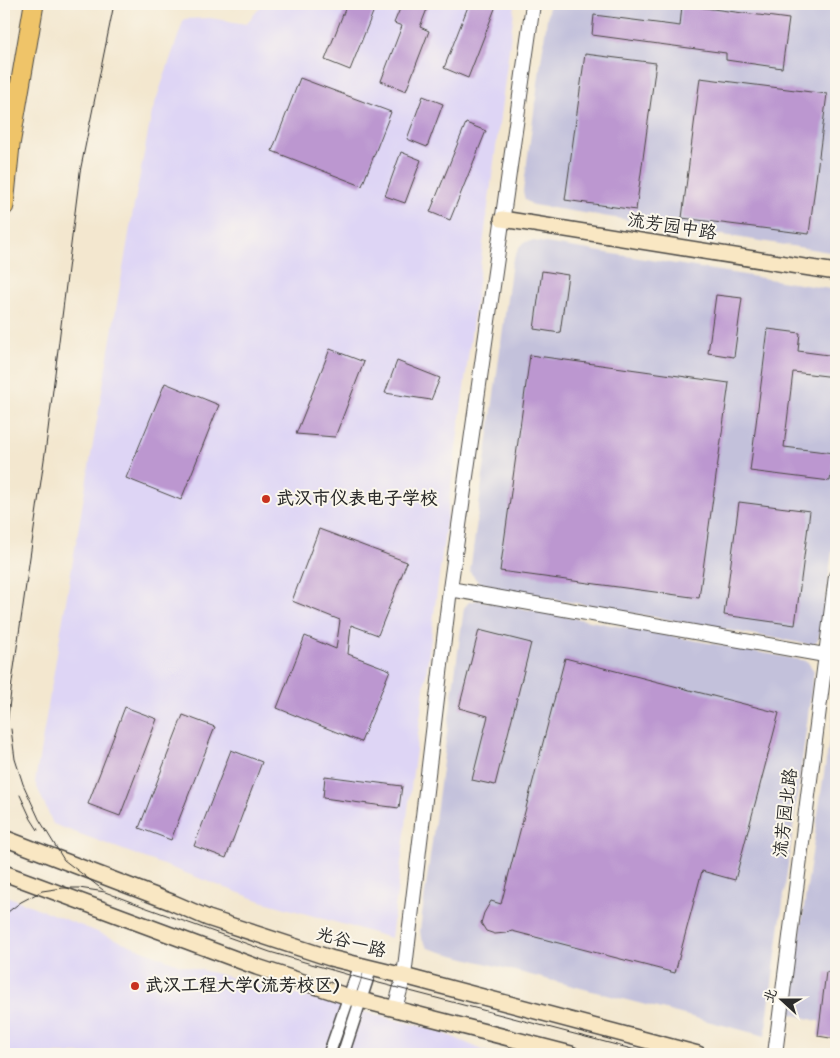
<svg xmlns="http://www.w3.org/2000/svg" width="840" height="1058" font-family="Mynerve,'LXGW WenKai TC',sans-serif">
	<rect width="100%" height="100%" fill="#fbf7ec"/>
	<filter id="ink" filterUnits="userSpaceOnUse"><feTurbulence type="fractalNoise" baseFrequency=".02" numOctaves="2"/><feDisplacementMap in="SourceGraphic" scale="10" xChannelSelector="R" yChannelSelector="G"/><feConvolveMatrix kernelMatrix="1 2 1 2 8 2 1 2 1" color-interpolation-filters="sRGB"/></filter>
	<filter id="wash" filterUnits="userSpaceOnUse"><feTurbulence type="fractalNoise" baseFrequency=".0096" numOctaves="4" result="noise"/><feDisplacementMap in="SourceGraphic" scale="20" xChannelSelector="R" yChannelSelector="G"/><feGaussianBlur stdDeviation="1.12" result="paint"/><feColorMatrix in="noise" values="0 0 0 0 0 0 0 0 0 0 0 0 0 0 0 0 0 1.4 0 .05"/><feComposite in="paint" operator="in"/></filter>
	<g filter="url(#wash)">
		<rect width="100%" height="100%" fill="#f3e7cf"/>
		<!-- built -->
		<path fill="#ded5f5" d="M263 4H515L391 938 261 901 53 824 35 782 132 216 152 112 184 19 210 18 246 24Z
			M4 895 178 964 439 1031 492 1054H4Z"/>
		<!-- industrial -->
		<path fill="#c3c1db" d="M549 4H836V253L533 205 525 200 523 191Z
			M533 241 836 290V524L821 630 818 640 812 645 497 589 478 582 470 572 512 262 520 246 524 242Z
			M477 600 807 661 814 671 765 1036 438 951 428 948 421 938 420 930 464 608 469 602Z
			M836 694V1026L788 1013Z"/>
		<g id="blocks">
			<!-- building -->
			<path fill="#bc97d0" d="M347 4H365L364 6 374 10 350 70 325 60Z
				M402 4H429L420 27 429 31 406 91 381 81 402 26 394 23Z
				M469 4H490L496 6 468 78 444 68Z
				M682 5 789 19 782 68 726 60V53L592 35 594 15 680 26Z
				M585 54 656 63 636 210 565 200Z
				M300 78 391 112 362 186 272 151Z
				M700 78 827 94 809 234 682 218Z
				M423 96 443 104 427 147 407 139Z
				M466 123 486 131 450 220 430 212Z
				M401 152 421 160 405 203 385 196Z
				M542 271 568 275 560 333 534 329Z
				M716 295 742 298 734 357 708 353Z
				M768 329 800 333 798 351 836 356 835 377 793 372 784 447 834 453 830 481 750 471Z
				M330 349 364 362 335 437 296 434Z
				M530 355 729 383 699 598 500 571Z
				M397 361 440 378 431 400 385 393Z
				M165 383 219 405 181 500 126 478Z
				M739 502 810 511 795 625 724 615Z
				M319 529 407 562 378 635 351 625 348 654 390 670 361 742 277 708 305 636 336 649 340 620 292 601Z
				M479 630 531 643 495 785 472 780 488 716 459 708Z
				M565 658 779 713 735 880 702 871 675 973 512 931 506 933 495 934 486 931 481 923 484 913 491 901 501 904Z
				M125 707 157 719 120 816 88 804Z
				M183 715 215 727 171 840 139 828Z
				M231 750 262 762 226 858 194 846Z
				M325 776 402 786 399 808 323 798Z
				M826 972 836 973V1039L818 1036Z"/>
		</g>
	</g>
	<g filter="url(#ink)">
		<use href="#blocks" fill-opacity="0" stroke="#494744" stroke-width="1"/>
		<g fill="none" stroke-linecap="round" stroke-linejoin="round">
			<defs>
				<path id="minor" d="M329 1054 360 965
					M343 1054 371 968"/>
				<path id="tertiary" d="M450 589 836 657
					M395 1008 404 976 450 589 533 4
					M775 1054 836 576"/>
				<path id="secondary" d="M502 219 836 272
					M4 838 171 902 208 918 330 958 404 976 698 1054
					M4 873 257 967 349 997 571 1054"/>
				<path id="trunk" d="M4 206 10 145 34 4"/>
			</defs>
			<!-- minor casing -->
			<use href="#minor" stroke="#494744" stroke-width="14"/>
			<!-- tertiary casing -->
			<use href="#tertiary" stroke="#494744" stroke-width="16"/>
			<!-- secondary casing -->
			<use href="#secondary" stroke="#494744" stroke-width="18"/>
			<!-- trunk casing -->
			<use href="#trunk" stroke="#494744" stroke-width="21"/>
			<!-- minor -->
			<use href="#minor" stroke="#fff" stroke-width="11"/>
			<!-- tertiary -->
			<use href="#tertiary" stroke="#fff" stroke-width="14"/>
			<!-- secondary -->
			<use href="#secondary" stroke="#f9e7c3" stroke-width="15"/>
			<!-- trunk -->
			<use href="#trunk" stroke="#efc469" stroke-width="19"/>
			<!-- tram -->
			<path stroke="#2b2b2b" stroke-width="1" d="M11 729 15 759 23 784 39 819 64 860 103 890
				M4 752 12 682 46 446 80 172 114 4
				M20 795 31 819 38 830
				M4 915 21 902 42 891 63 888H79L105 892 147 908 270 952 356 977 651 1054"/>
		</g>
	</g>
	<!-- markers -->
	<g fill="#c8321e" stroke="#fbf7ec" stroke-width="2">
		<circle cx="266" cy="499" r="5"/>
		<circle cx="135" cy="986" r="5"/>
	</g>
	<g text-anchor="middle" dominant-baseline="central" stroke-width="4" stroke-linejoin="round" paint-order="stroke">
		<!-- street labels -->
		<g font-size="18" fill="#2b2b2b" stroke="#fbf7ec">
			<text transform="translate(672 227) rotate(9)">流芳园中路</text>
			<text transform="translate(786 813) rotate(-83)">流芳园北路</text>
			<text transform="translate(351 943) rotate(15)">光谷一路</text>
		</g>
		<!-- poi labels -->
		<g font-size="18" font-weight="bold" fill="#2b2b2b" stroke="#fbf7ec" text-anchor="start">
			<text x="276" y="499">武汉市仪表电子学校</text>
			<text x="145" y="986">武汉工程大学(流芳校区)</text>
		</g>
	</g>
	<!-- margin -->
	<rect width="840" height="1058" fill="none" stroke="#fbf7ec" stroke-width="20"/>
	<!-- north arrow -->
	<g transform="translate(782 1000) rotate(291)" stroke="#fbf7ec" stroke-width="4" paint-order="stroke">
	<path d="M0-4L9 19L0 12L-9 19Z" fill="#2b2b2b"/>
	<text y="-8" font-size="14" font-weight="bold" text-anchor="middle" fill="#2b2b2b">北</text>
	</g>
</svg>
